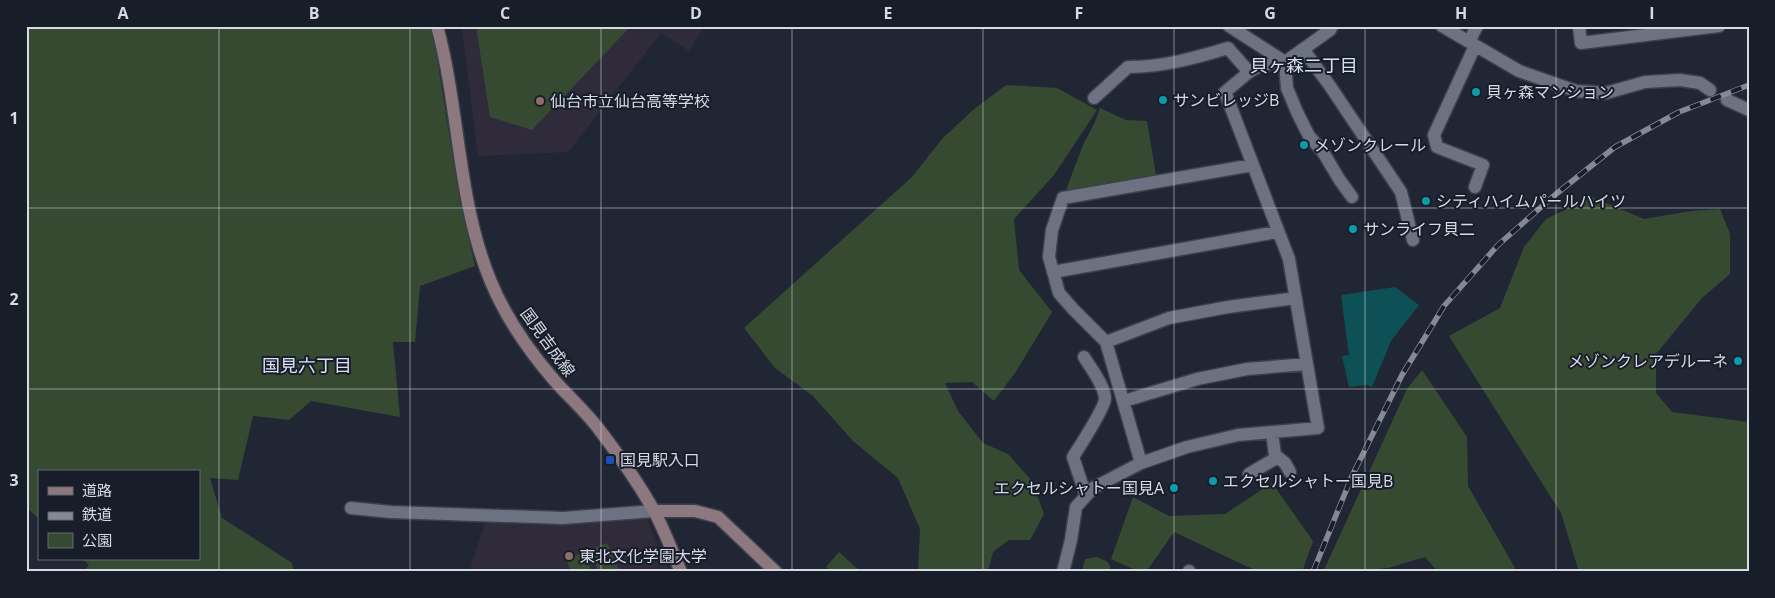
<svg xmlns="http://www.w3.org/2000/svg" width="1775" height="598" font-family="'Open Sans','Noto Sans JP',sans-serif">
	<rect width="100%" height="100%" fill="#212634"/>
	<!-- education -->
	<path fill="#302b3b" d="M462 26H705L689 51 661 33 568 152 478 156Z
		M646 517 670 572H469L485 523 553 524Z"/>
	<!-- green -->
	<path fill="#364a32" d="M26 26H430L434 39 458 190 475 266 420 286 415 342H393L400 417 311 401 289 420 253 416 238 480 210 478 222 518 292 563 294 572H83L89 565 83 559H199V472H39V519L26 507Z
		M476 26H631L532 130 490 117Z
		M1006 85 1057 88 1097 110 1054 175 1014 219 1019 270 1052 312 1017 370 994 401 972 382 945 383 958 411 983 443 1008 454 1032 481 1044 514 1030 540H1009L993 552 988 572H918L920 529 898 478 853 441 813 396 775 368 744 328 912 177 942 139 973 110Z
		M1100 108 1126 120 1147 121 1156 175 1066 190 1083 145 1095 122Z
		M1592 197 1644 219 1691 211 1720 209 1730 234V274L1702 298 1656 354V393L1672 412 1749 422V572H1579L1561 513 1449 336 1500 308 1524 247 1546 219Z
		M1422 370 1467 437 1468 486 1515 568V572H1438L1425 557 1388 568 1347 572H1323L1407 389Z
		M1272 483 1313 541 1302 572H1259L1174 532 1146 572H1140L1111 559 1133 497 1169 516 1225 514Z
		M607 543 620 572H599L589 550Z
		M584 552 592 572H571L566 559Z
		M839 552 861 572H831L826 567Z
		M1097 557 1108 562 1112 572H1082L1085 559Z"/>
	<!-- water -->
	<path fill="#0d5157" d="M1395 287 1419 305 1391 341 1372 387 1367 385 1349 387 1342 356 1349 355 1341 295Z"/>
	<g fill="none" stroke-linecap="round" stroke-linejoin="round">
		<defs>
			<path id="street" d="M1229 26 1285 62 1287 88 1297 112 1309 136 1323 152 1339 179 1352 197
				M1442 26 1519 71 1576 91 1606 93 1645 82 1680 80 1700 83 1710 90
				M1579 26 1581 43 1719 26
				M1469 42 1477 26
				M1303 49 1330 86 1401 192 1413 240
				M1094 98 1128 67C1163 67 1195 58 1228 48L1249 72
				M1727 100 1749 110
				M1475 187 1483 165 1437 147 1434 135 1475 46
				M1053 272 1277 232
				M1106 342 1169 318 1228 307 1296 298
				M1084 357C1090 367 1105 386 1105 399 1104 409 1080 446 1073 457L1086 496
				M1124 401 1197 379 1247 369 1307 364
				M1272 432 1275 455 1285 463 1290 472
				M1141 463 1106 342 1073 309 1059 293 1049 257 1052 230 1063 198 1253 165
				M1249 474 1278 457
				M351 508 391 512 563 518 654 511
				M1063 572 1071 540 1076 507 1093 488 1141 463 1187 447 1238 435 1318 428 1289 259 1225 92 1249 72 1261 65 1285 62 1330 30 1332 26
				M1189 572V571"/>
			<path id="secondary" d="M437 26C460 110 457 201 491 282 505 316 530 352 554 380 568 396 585 411 598 428 618 454 637 481 653 509 664 529 672 551 681 572
				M654 511H695L718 517 776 572"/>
		</defs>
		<!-- street casing -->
		<use href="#street" stroke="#3c404b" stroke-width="15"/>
		<!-- secondary casing -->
		<use href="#secondary" stroke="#3c404b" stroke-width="15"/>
		<!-- street -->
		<use href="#street" stroke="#6c7282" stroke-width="12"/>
		<!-- secondary -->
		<use href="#secondary" stroke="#8c787e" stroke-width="12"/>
		<defs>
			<path id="rail" d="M1313 572 1352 476 1402 375 1444 306 1498 245 1556 194 1615 147 1679 112 1749 85"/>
		</defs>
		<!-- rail casing -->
		<use href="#rail" stroke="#858995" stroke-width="5.5"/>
		<!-- rail -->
		<use href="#rail" stroke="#181d2a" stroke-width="4" stroke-dasharray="11" stroke-linecap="butt"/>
	</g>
	<!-- grid -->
	<path fill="none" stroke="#d7dae4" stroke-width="1" stroke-opacity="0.55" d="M219 26V572M410 26V572M601 26V572M792 26V572M983 26V572M1174 26V572M1365 26V572M1556 26V572M26 208H1749M26 389H1749"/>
	<!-- markers -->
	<g fill="#0f9aa8" stroke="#181d2a" stroke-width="2">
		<circle cx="1476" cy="92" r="5"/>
		<circle cx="1163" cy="100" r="5"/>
		<circle cx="1304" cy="145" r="5"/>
		<circle cx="1426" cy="201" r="5"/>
		<circle cx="1353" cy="229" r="5"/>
		<circle cx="1738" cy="361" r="5"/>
		<circle cx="1213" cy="481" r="5"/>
		<circle cx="1174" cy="488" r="5"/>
	</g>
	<g fill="#8d6e63" stroke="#181d2a" stroke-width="2">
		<circle cx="540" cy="101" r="5"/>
		<circle cx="569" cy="556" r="5"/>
	</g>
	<rect fill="#1a4fb4" stroke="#181d2a" stroke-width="2" x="605" y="455" width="10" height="10" rx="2.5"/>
	<g text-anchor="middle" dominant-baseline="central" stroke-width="4" stroke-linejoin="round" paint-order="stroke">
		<!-- poi labels -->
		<g font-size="16" fill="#d7dae4" stroke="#181d2a" text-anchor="start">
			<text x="1486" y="92">貝ヶ森マンション</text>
			<text x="1173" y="100">サンビレッジB</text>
			<text x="550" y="101">仙台市立仙台高等学校</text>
			<text x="1314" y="145">メゾンクレール</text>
			<text x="1436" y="201">シティハイムパールハイツ</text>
			<text x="1363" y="229">サンライフ貝二</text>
			<text x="1728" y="361" text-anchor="end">メゾンクレアデルーネ</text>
			<text x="620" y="460">国見駅入口</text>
			<text x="1223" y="481">エクセルシャトー国見B</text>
			<text x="1164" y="488" text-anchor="end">エクセルシャトー国見A</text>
			<text x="579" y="556">東北文化学園大学</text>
		</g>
		<!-- street labels -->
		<g font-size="16" fill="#d7dae4" stroke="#181d2a">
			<text transform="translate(548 342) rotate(54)">国見吉成線</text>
		</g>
		<!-- neighbourhood labels -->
		<g font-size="18" fill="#dae1f4" stroke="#181d2a">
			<text x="1304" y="65">貝ヶ森二丁目</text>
			<text x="307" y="365">国見六丁目</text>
		</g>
	</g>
	<!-- border -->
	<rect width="1775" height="598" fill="none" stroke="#181d2a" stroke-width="55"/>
	<!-- legend -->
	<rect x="38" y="470" width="162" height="90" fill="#181d2a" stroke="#646974"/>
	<rect x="48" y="487" width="25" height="8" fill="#8c787e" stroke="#646974"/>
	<text x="82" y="496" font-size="15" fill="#d7dae4">道路</text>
	<rect x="48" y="512" width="25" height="8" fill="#858995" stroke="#646974"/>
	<text x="82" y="520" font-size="15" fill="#d7dae4">鉄道</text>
	<rect x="48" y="533" width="25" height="15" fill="#364a32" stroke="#646974"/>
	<text x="82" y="546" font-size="15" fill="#d7dae4">公園</text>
	<rect x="28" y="28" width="1720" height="542" fill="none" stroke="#d7dae4" stroke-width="2"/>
	<g font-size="16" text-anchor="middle" font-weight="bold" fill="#d7dae4">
		<text x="123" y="19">A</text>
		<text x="314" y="19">B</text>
		<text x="505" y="19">C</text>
		<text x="696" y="19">D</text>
		<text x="888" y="19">E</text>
		<text x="1079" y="19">F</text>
		<text x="1270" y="19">G</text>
		<text x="1461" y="19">H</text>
		<text x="1652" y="19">I</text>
		<text x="14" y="124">1</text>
		<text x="14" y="305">2</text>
		<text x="14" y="486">3</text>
	</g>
</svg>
